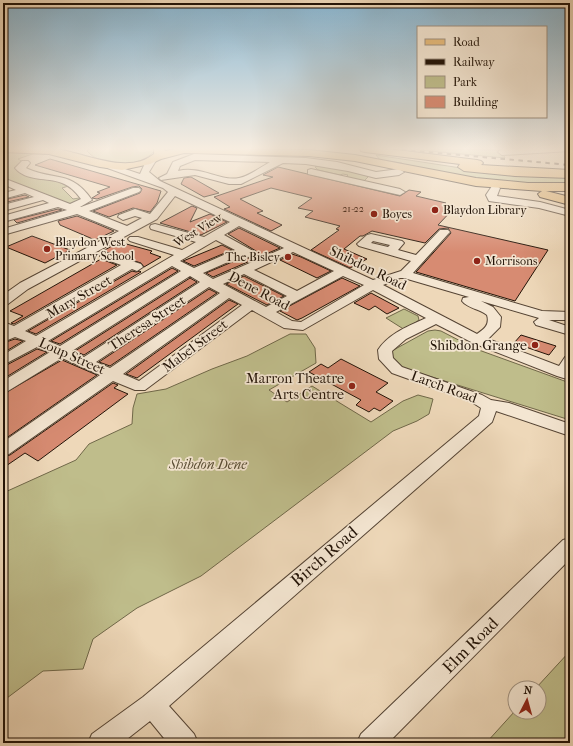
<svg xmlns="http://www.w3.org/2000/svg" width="573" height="746" font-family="'IM FELL French Canon',serif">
	<rect width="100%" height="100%" fill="#eed8b9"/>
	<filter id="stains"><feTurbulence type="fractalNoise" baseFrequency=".005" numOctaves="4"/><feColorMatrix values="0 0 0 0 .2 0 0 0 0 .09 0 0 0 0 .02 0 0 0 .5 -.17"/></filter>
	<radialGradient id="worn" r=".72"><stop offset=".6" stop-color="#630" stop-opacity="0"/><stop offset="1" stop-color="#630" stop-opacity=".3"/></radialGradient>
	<!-- green -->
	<path fill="#bfbd8b" stroke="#706849" d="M89 148H153L155 150C141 169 101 168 87 151Z
		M398 148 501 150 505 158Z
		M3 150 38 152 18 159 25 163 20 168 72 185 62 188 73 199 85 197 71 207 3 179Z
		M376 155 474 170 567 176 570 179V185L496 182 405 166 402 163 380 160Z
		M320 165 370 175 364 181 346 177 348 175 343 174 340 175 318 170 315 167Z
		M404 309 418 316 419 320 405 330 386 318Z
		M435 330 441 331 476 349 570 383V420L406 369 391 361 388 353 428 331Z
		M290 334H306L315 348 316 363 269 390 287 402 312 386 371 422 403 401 418 395 433 399 429 414 417 421 393 431 201 576 137 608 93 639 83 669 43 671 3 701V493L76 460 89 444 132 424 133 408 137 394 166 389 212 369 247 356Z
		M570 651V743H486L515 711 539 712V688H536Z"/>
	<!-- building -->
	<path fill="#d78b72" stroke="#221307" d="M50 159 161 191 157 203 150 212 133 208 109 217 93 211 140 193 142 189 139 186 132 187 97 199 92 198 100 193 97 192 110 187 35 165Z
		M278 167 400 196 409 190 421 192 416 196 446 203 444 205 455 207 438 225 548 250 515 301 416 272 451 233 448 228 439 229 425 243 372 231 363 236H360L344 249 367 259 350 268 311 250 339 230 336 229 340 226 305 217 313 211 298 208 312 198 271 188 240 199 263 211 257 213 282 225 271 231 224 209 230 207 214 197 273 177 263 175Z
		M191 177 219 193 204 197 181 184 184 178Z
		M25 195 29 197 3 203V200Z
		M192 206 197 208 190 222 210 214 227 222 201 235 160 223Z
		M58 209 62 210 17 223 14 220Z
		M77 216 95 223 114 231 95 240 60 225 58 221Z
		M239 228 280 248 213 277 206 273 244 257 252 259 258 255 256 251 228 234Z
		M32 236 70 250 45 263 6 247Z
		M119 242 152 251 150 253 161 257 144 267 141 263 103 251Z
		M222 245 232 250 194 266 183 261Z
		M292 254 301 257 331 271 317 278 280 260Z
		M101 259 117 265 14 324 11 323 23 316 10 311Z
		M172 268 178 271 60 344 51 341Z
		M132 271 136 272 140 271 141 272 36 334 28 331Z
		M244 276 284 296 267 305 226 284Z
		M190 278 197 282 84 355 75 351Z
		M342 278 360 286 302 318 297 320 280 311Z
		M209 289 217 293 110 366 99 362Z
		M371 293 399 308 387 314 375 306 369 310 354 303Z
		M229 300 238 304 137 378 126 374Z
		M521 335 556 346 549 355 514 343Z
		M15 339 23 341 3 353V343Z
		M37 349 47 352 3 379V367Z
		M341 359 388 383 376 392 393 401 380 411 374 408 369 412 356 405 361 400 309 372 321 364 328 368Z
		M62 360 97 375 5 439 3 438V394Z
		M113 383 118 385 114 388 128 394 38 461 25 453 3 468V457L10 455Z"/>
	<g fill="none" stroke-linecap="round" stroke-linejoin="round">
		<defs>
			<path id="minor" d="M530 148H570V151L502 155 498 152 502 149Z
				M194 154 306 158 337 162 376 172 399 169 404 172 399 175 376 178 348 171 306 164 283 163 241 184H229L195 175 161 180 159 178 167 174 173 162ZM195 160 270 162C261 167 249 176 239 178 221 182 200 165 178 171L180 166Z
				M152 156 157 159 149 172 160 181 373 280 401 271 411 261 359 246 357 244 367 235 371 234 402 241 404 243 398 250 416 255 440 230H448L450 232 448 234 413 273 542 311 570 312V320H549L570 327V335L536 325 534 322 539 318 481 301 493 307 501 317 500 327 488 339 559 366 565 357 570 356V380L557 376 473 343 436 324 406 339 392 351 393 358 402 367 482 395 491 400 509 403 570 424V436L496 411 492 422 169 706 194 734 198 743H168L150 721 122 743H88L92 734 143 697 479 416 481 408 470 401 392 373 379 359 378 350C389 333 409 326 426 318L373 290 303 330 284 328 252 310 145 390H135L113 381 9 454 3 456V442L100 375 62 358 8 391 3 393V381L50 352 37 347 3 365V355L26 341 15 337 3 342V322L14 326 121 265 102 258 100 256 102 254H110L141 264 143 267 137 271 132 269 25 331 36 336 174 255 130 241 128 239 130 237H138L182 250 196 242 151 229 150 227 151 225 155 224 204 237 230 222 175 196 157 219 28 289 8 304 3 305V295L20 283 119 231 77 214 3 235V229L67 210 58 207 3 222V216L49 203 43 200 3 211V205L34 197 25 193 3 199V193L16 190 3 184V178L70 204 81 199C76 192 70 186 62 183 47 177 27 182 15 168L22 161H28L30 163 26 168 28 169C56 181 71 170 92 200L80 207H81L133 188H139L141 190 139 192 89 211 127 226 142 218 135 216 123 220 118 217 119 215 135 209 150 214 168 192 163 188 99 165 104 162 140 174 147 159ZM239 226 284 248 213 279 203 273 244 255 251 258 255 256 257 254 255 252 224 235ZM216 240 235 250 194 268 180 261ZM373 241 390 245 388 247 371 243ZM293 252 334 271 297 291 254 270ZM172 266 181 271 60 346 48 341ZM244 274 287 296 266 307 223 284ZM190 276 200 282 84 357 72 351ZM343 276 364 285 301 322 292 321 276 312ZM400 278H404L469 297 463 298 462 301C467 308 480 309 487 315 490 325 484 329 477 334L383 285ZM209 287 220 293 110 368 96 362ZM229 298 242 305 139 381 123 374Z
				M311 169 400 189 405 192 400 195 308 174V170Z
				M495 185 500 188 497 196 540 202 570 210V216L539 208 489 201 486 195 492 186Z
				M570 538V559L388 743H357L361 734 563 540Z"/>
			<path id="major" d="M3 148C18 148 34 146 49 148 80 150 126 177 154 154V148H164L165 151 180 148 309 150 355 155 476 178 528 183H570V191H546L570 197V205L540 197 538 194 542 191 476 186 355 161 309 156 184 153 161 159 150 164 122 170 100 167 49 154 3 152Z
				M360 148H381L477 160 481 161 483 163 481 165 570 170V178L515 176 464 171 458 167 460 164 365 152 361 151Z"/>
		</defs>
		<!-- minor casing -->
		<use href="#minor" stroke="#554434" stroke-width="2"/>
		<!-- major casing -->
		<use href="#major" stroke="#221307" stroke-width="2"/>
		<!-- minor -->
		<use href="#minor" fill="#f4e6d2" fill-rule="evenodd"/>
		<!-- major -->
		<use href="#major" fill="#e7bc7c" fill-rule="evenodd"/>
		<!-- rail -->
		<path stroke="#221307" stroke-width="2" stroke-dasharray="4.5 4.5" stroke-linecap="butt" d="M384 148 570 165"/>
	</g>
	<!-- sky -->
	<linearGradient id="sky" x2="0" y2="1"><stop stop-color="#88b6d2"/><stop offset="0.59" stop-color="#f7ede0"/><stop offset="1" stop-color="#f7ede0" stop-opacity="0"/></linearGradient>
	<rect width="573" height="252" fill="url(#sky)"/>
	<!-- markers -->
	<g fill="#8f2418" stroke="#f4e6d2" stroke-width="1.5">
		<circle cx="435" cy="210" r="4"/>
		<circle cx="374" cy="214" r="4"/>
		<circle cx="47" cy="249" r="4"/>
		<circle cx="288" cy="257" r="4"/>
		<circle cx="477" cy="261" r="4"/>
		<circle cx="535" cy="345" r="4"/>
		<circle cx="352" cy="386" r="4"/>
	</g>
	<g text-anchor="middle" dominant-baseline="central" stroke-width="3.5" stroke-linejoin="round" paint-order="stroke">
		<!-- far-number labels -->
		<g font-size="10" fill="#4f3122">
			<text x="353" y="209">21-22</text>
		</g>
		<!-- far-poi labels -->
		<g font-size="12" fill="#221307" stroke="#f4e6d2" text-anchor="start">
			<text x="443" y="210">Blaydon Library</text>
			<text x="382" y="214">Boyes</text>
			<text x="55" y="242">Blaydon West<tspan x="55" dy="14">Primary School</tspan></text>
			<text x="280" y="257" text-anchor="end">The Bisley</text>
			<text x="485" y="261">Morrisons</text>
		</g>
		<!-- far-street labels -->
		<g font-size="12" fill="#221307" stroke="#f4e6d2">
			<text transform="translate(198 230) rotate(-31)">West View</text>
		</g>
		<!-- street labels -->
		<g font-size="14" fill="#221307" stroke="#f4e6d2">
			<text transform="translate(368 268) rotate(26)">Shibdon Road</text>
			<text transform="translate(259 291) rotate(28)">Dene Road</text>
			<text transform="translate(79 297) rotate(-30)">Mary Street</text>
			<text transform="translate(147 323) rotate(-33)">Theresa Street</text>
			<text transform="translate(195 346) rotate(-37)">Mabel Street</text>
			<text transform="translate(72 356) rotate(24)">Loup Street</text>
			<text transform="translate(444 387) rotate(20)">Larch Road</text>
		</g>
		<!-- poi labels -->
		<g font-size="14" fill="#221307" stroke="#f4e6d2" text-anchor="end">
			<text x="527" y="345">Shibdon Grange</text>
			<text x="344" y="378">Marron Theatre<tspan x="344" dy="16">Arts Centre</tspan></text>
		</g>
		<!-- park labels -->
		<g font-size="14" font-style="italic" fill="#594e35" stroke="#f4e6d2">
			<text x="208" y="464">Shibdon Dene</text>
		</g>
		<!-- near-street labels -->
		<g font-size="17" fill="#221307" stroke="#f4e6d2">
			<text transform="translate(324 556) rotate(-41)">Birch Road</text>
			<text transform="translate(470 645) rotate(-45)">Elm Road</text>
		</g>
	</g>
	<!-- margin -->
	<rect width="573" height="746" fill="none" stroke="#eed8b9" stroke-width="16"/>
	<rect x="4" y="4" width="565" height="738" fill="none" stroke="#221307" stroke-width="2"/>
	<rect x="8" y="8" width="557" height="730" fill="none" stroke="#221307"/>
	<!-- legend -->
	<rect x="417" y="26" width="130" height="92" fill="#f4e6d2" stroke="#a09281"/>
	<rect x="425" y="39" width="20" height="6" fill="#e7bc7c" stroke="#a09281"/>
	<text x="453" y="46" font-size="12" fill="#221307">Road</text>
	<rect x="425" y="59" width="20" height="6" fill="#221307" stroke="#a09281"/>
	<text x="453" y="66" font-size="12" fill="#221307">Railway</text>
	<rect x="425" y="76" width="20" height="12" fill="#bfbd8b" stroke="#a09281"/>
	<text x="453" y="86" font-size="12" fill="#221307">Park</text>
	<rect x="425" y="96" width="20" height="12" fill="#d78b72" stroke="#a09281"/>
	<text x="453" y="106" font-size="12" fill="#221307">Building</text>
	<!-- north arrow -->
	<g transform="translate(527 700) rotate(6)"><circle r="19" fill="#f4e6d2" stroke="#a09281"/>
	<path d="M0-3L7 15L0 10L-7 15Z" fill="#8f2418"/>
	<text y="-6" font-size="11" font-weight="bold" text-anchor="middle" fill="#221307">N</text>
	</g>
	<rect width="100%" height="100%" filter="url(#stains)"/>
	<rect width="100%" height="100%" fill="url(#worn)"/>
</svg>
